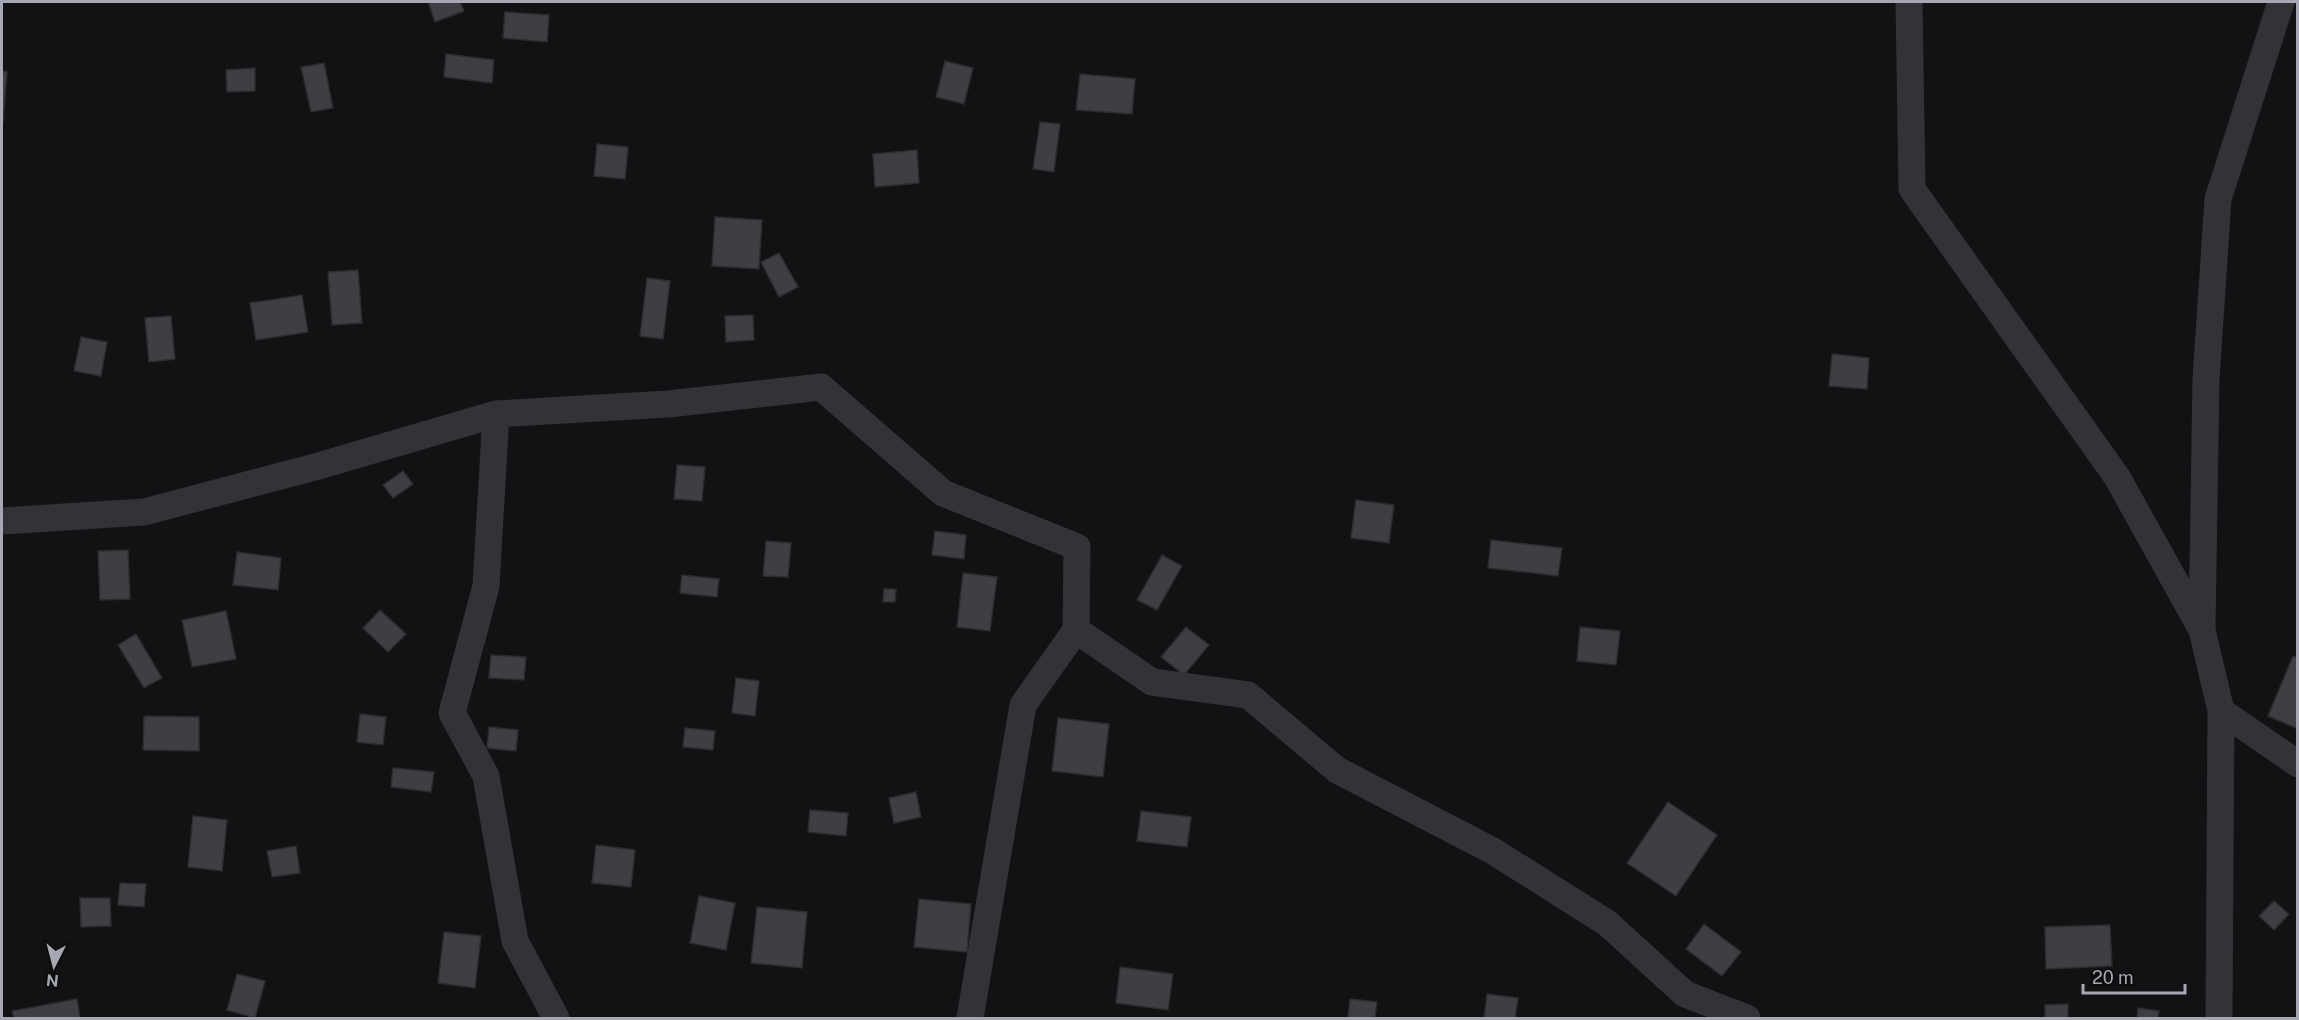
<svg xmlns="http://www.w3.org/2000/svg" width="2299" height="1020" font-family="'Public Sans',sans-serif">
	<rect width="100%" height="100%" fill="#121113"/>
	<!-- building -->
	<path fill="#3f3f43" stroke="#2c2c2e" stroke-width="1.5" d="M428 2H460L464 11 435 22Z
		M505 12 549 15 547 42 503 38Z
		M446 54 494 60 492 83 444 77Z
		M945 61 973 68 964 104 936 97Z
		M324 63 333 108 311 112 301 67Z
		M255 68V91L227 92 226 70Z
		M2 71 7 72 3 122H2Z
		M1080 74 1135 79 1132 114 1076 110Z
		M1040 122 1060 124 1054 172 1033 169Z
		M597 144 628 147 625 179 594 176Z
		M917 150 919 183 875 187 873 154Z
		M715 217 762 220 759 269 712 266Z
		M779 253 798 287 779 297 761 262Z
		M358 270 362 323 332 325 328 272Z
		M647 278 670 281 663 339 640 336Z
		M302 295 308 332 256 340 250 303Z
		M753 315 754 340 726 342 725 316Z
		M171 316 175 359 149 362 145 318Z
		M81 337 107 342 101 376 74 371Z
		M1832 354 1869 358 1867 389 1829 386Z
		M677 465 705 467 702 501 674 499Z
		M403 471 413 484 393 498 383 485Z
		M1356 500 1394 505 1389 543 1351 538Z
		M935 531 966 535 964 559 932 555Z
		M1491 540 1562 548 1558 576 1488 568Z
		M766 541 791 543 788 577 763 576Z
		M128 550 130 599 100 600 98 551Z
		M237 552 281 558 278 590 233 585Z
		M1162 555 1182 566 1157 610 1137 600Z
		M963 573 997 577 990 631 957 627Z
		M682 575 719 579 717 597 680 593Z
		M884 589H896L895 602H883Z
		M380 610 406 634 388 652 363 628Z
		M226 611 236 659 192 667 182 620Z
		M1186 627 1209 645 1184 675 1161 657Z
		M1580 627 1620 631 1616 665 1577 661Z
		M136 634 162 678 144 688 118 645Z
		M491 655 526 657 524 680 489 678Z
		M2293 656 2298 658V729L2268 716Z
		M736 678 759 681 755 716 732 713Z
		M360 714 386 717 383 745 357 742Z
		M144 716 199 717V751L143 750Z
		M1058 718 1109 724 1103 777 1052 771Z
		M489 727 518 730 516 751 487 748Z
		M685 728 715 731 713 750 683 747Z
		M393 768 434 772 431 792 391 787Z
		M916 792 921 817 894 823 889 798Z
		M1668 802 1717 835 1676 896 1627 863Z
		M810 810 848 813 846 836 808 832Z
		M1141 811 1191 817 1187 847 1137 841Z
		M193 816 227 820 222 871 188 867Z
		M596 845 635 850 631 887 592 883Z
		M296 846 300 873 272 877 267 851Z
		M120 883 146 884 144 907 118 905Z
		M699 896 735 903 726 950 690 943Z
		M80 898H110L111 926 81 927Z
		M919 899 971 904 967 952 914 947Z
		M2274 901 2289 914 2274 930 2259 916Z
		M757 907 807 912 802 968 751 963Z
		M1704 924 1741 952 1722 976 1686 949Z
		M2110 925 2112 966 2046 969 2045 927Z
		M444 932 481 936 475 988 438 983Z
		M1120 967 1173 974 1168 1010 1116 1003Z
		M237 974 265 981 255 1018 227 1010Z
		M1487 994 1518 998 1515 1018H1484Z
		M77 999 80 1018H14L12 1011Z
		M1350 999 1377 1002 1375 1018H1348Z
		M2068 1004V1018H2045V1005Z
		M2138 1008 2159 1011 2158 1018H2137Z"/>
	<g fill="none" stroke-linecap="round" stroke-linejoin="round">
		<!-- minor -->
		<path stroke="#333337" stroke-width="27" d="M1909 2 1912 189 2117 477 2202 630 2221 711 2219 1018
			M496 414 486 586 452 713 486 776 515 941 556 1018
			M2 521 144 512 315 467 496 414 668 404 821 387 943 493 1077 547 1076 630 1152 682 1248 695 1337 770 1493 851 1607 923 1685 994 1747 1018
			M2202 629 2206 379 2218 199 2281 2
			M2221 711 2298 764
			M970 1018 1023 705 1076 630"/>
	</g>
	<!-- border -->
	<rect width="2299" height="1020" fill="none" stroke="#a5a7b2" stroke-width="6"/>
	<!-- north arrow -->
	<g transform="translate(54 966) rotate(186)" stroke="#0d0d0e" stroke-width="4.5" paint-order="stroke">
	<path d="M0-4.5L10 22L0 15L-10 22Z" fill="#a5a7b2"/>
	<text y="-9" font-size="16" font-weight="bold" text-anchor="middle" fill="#a5a7b2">N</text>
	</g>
	<!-- scale -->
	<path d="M2083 984v9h102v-9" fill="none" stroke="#a5a7b2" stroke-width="3"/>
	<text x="2092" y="984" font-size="18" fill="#a5a7b2" stroke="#0d0d0e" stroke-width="4.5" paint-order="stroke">20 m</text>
</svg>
